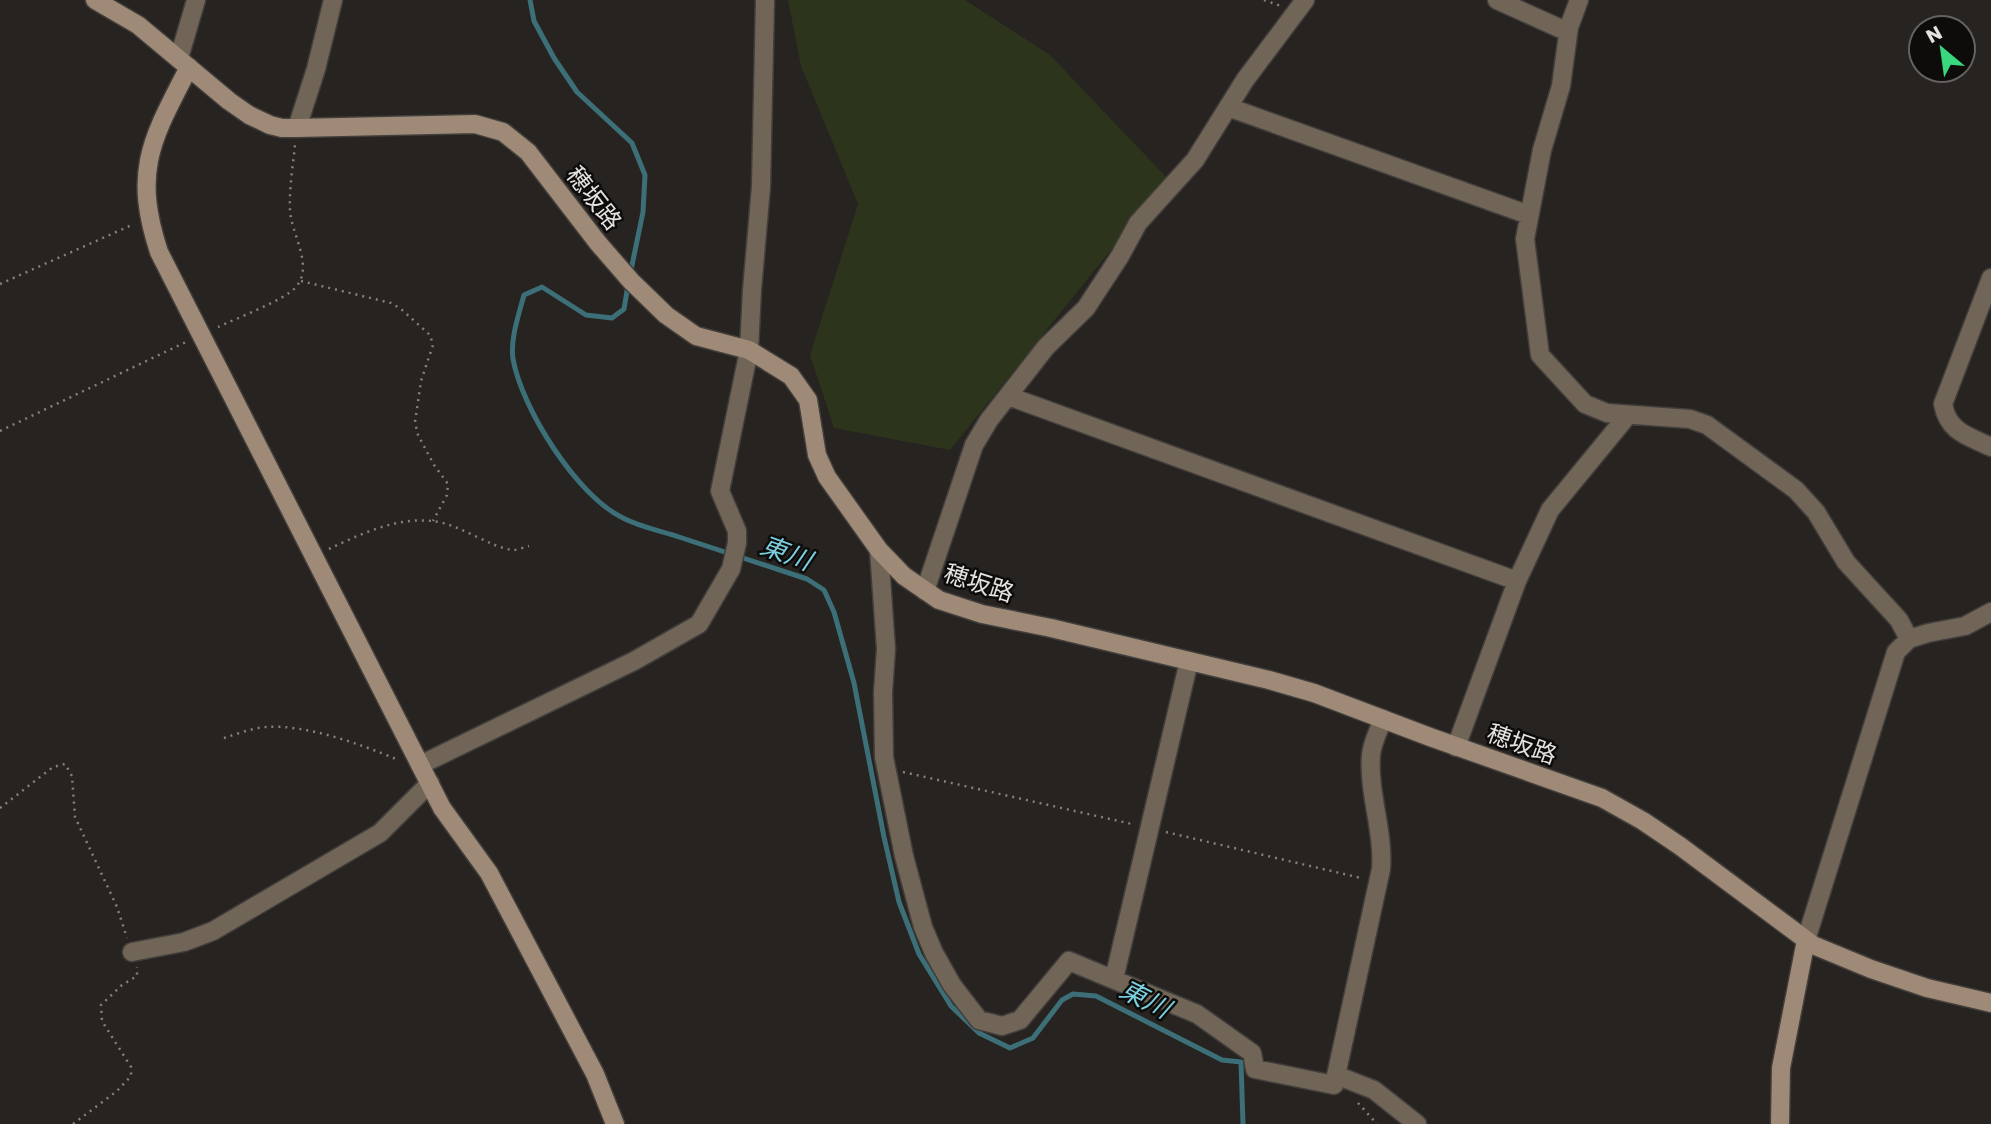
<svg xmlns="http://www.w3.org/2000/svg" width="1991" height="1124" font-family="Poppins,'Noto Sans JP',sans-serif">
	<rect width="100%" height="100%" fill="#262320"/>
	<!-- green -->
	<path fill="#2c351c" d="M788 0H965L1050 55 1168 179 950 450 834 428 810 355 858 204 801 66Z"/>
	<g fill="none" stroke-linecap="round" stroke-linejoin="round">
		<!-- stream -->
		<path stroke="#3d6f78" stroke-width="5" d="M530 0 534 21 554 58 577 92 632 143 645 175 643 212 630 275
			M628 285 624 309 612 318 586 315 542 287 524 295C519 314 510 339 513 359 522 409 577 496 623 518 640 527 661 531 679 537 722 551 765 565 807 579L824 590 834 612 854 683 884 837 899 902 919 954 951 1006 979 1033 1010 1048 1033 1038 1062 1000 1073 994 1096 996 1222 1060 1241 1062 1243 1124"/>
		<defs>
			<path id="street" d="M1497 0 1568 32
				M1579 0 1569 27 1561 86 1542 150 1525 239 1540 355 1585 404 1607 413 1690 419 1707 425 1796 490 1816 512 1846 562 1899 620 1909 639
				M179 58 196 0
				M1228 107 1529 215
				M297 128 316 69 333 0
				M1991 278 1943 404C1948 432 1968 436 1991 447
				M1008 396 1517 581
				M879 550 886 649 883 692 884 757 904 856 923 927 934 953 952 985 979 1020 1002 1026 1020 1020 1069 961 1197 1014 1252 1053 1255 1069 1334 1085 1381 869C1384 831 1368 793 1371 755 1372 743 1379 730 1383 719
				M925 591 974 445 989 420 1046 347 1086 308 1120 256 1138 223 1195 160 1245 80 1305 0
				M1456 747 1517 581 1550 510 1628 415
				M420 765 634 661 699 624 731 569 737 543V531L720 491 749 350 752 290 761 187 765 0
				M1806 940 1896 652 1909 639 1928 633 1965 626 1991 612
				M132 952 184 942 213 931 380 833 430 783
				M1114 979 1189 661
				M1336 1075 1374 1090 1417 1124"/>
			<path id="secondary" d="M95 0 138 25 229 101 249 115 270 125 282 128H297L475 124 503 132 528 152 598 243 631 281 666 315 696 336 749 350 791 376 808 400 817 455 827 477 879 550 904 576 939 600 982 614 1051 628 1269 680 1314 693 1430 737 1602 798 1643 821 1680 846 1813 945 1871 969 1927 988 1991 1003
				M189 67C152 139 132 170 159 252L442 808 489 873 595 1074 615 1124
				M1780 1124 1781 1068 1806 940"/>
		</defs>
		<!-- street casing -->
		<use href="#street" stroke="#413e3b" stroke-width="21"/>
		<!-- secondary casing -->
		<use href="#secondary" stroke="#413e3b" stroke-width="21"/>
		<!-- path -->
		<path stroke="#84817f" stroke-width="2.5" stroke-dasharray="2 5" stroke-linecap="butt" d="M1264 0 1281 6
			M301 281 391 303 401 309 430 335 433 345 421 381 415 422 418 435 434 465 448 484 447 495 433 521
			M0 284 134 224
			M218 327C235 319 284 300 295 288 315 267 291 234 290 210 289 188 293 166 295 145
			M0 431 186 342
			M329 549C360 534 397 517 432 521 458 523 491 548 513 550 518 550 524 547 529 546
			M224 738C237 734 252 728 266 727 305 724 360 744 396 759
			M903 772 1132 824
			M0 808 53 767 65 764 72 776 75 817 117 907 127 938
			M1166 832 1361 878
			M1358 1103 1377 1124
			M73 1124 117 1091 131 1076V1067L102 1021 101 1005 122 985 137 976V967"/>
		<!-- street -->
		<use href="#street" stroke="#716558" stroke-width="18"/>
		<!-- secondary -->
		<use href="#secondary" stroke="#9e8a76" stroke-width="18"/>
	</g>
	<g text-anchor="middle" dominant-baseline="central" stroke-width="5" stroke-linejoin="round" paint-order="stroke">
		<!-- street labels -->
		<g font-size="24" fill="#e4e1e0" stroke="#0e0c0b">
			<text transform="translate(594 198) rotate(52)">穂坂路</text>
			<text transform="translate(979 583) rotate(18)">穂坂路</text>
			<text transform="translate(1522 744) rotate(20)">穂坂路</text>
		</g>
		<!-- water labels -->
		<g font-size="26" font-style="italic" fill="#7ad0e0" stroke="#0e0c0b">
			<text transform="translate(786 553) rotate(20)">東川</text>
			<text transform="translate(1145 999) rotate(27)">東川</text>
		</g>
	</g>
	<!-- north arrow -->
	<g transform="translate(1942 49) rotate(331)"><circle r="33" fill="#0e0c0b" stroke="#646160" stroke-width="2"/>
	<path d="M0-5L12 26L0 18L-12 26Z" fill="#39d87f"/>
	<text y="-10" font-size="19" font-weight="bold" text-anchor="middle" fill="#e4e1e0">N</text>
	</g>
</svg>
